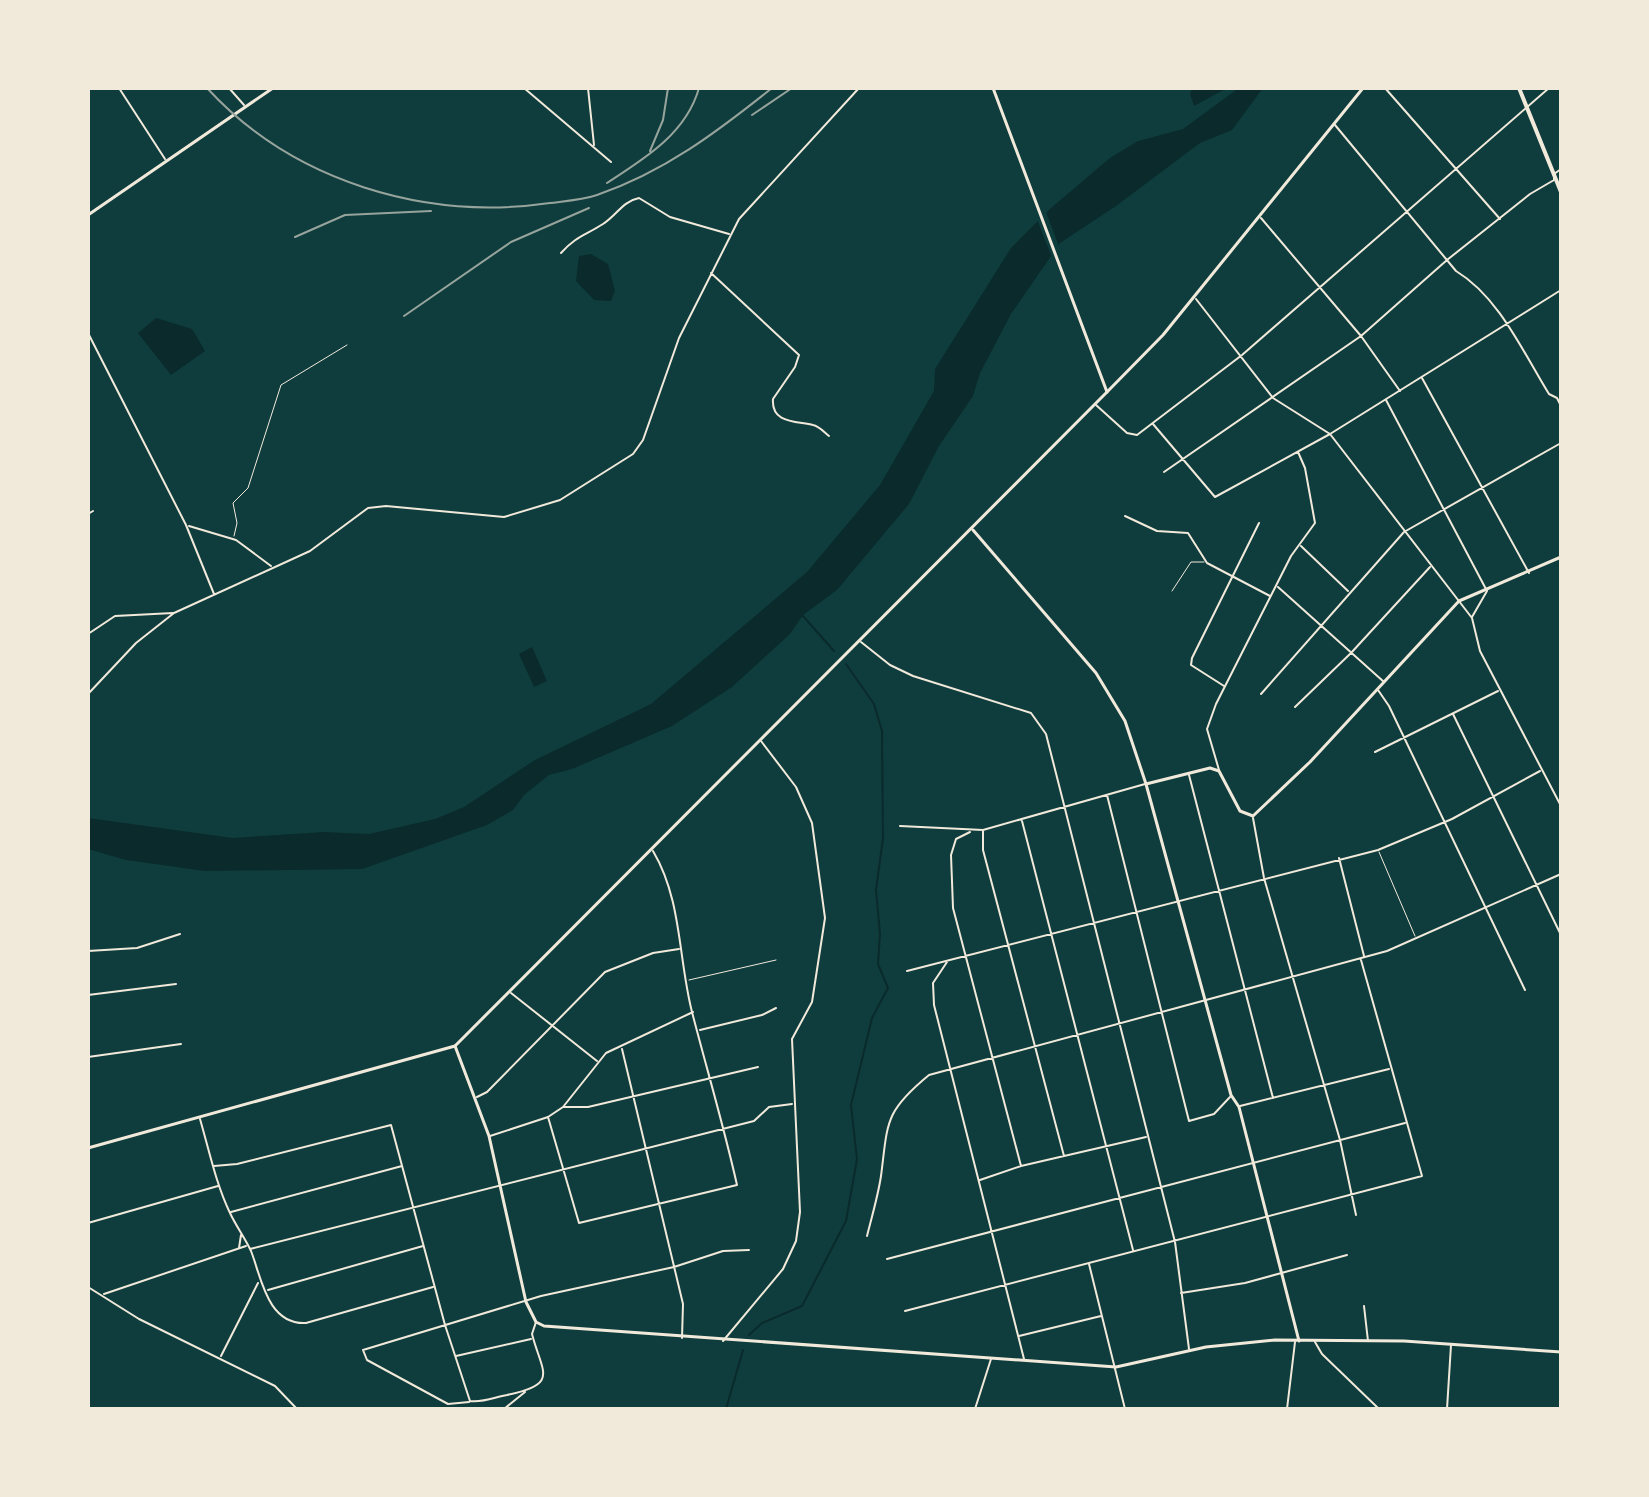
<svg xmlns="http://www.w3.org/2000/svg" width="1649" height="1497" font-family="'Roboto Serif',serif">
	<rect width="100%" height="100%" fill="#0f3d3e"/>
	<!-- water -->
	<path fill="#0a2a2b" d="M1192 88H1227L1194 106 1190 94Z
		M1233 88H1263L1232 130 1200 143 1116 206 1060 243 1011 314 980 373 973 396 939 446 909 504 837 590 803 615 790 634 732 687 672 726 572 769 549 775 524 795 513 810 487 825 362 869 205 871 126 860 88 849V818L233 838 323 832 369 834 435 819 464 807 535 760 651 704 807 572 880 485 934 391 935 369 1011 248 1051 208 1110 158 1138 141 1183 129 1236 90Z
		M591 254 608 264 615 291 611 301 594 300 576 281 579 256Z
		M156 318 192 329 205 351 171 375 138 333Z
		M532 647 547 681 534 687 519 654Z"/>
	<!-- pier -->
	<path fill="#0f3d3e" d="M1045 209 1060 249 1053 260 1036 217Z"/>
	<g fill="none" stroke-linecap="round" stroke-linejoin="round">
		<!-- stream -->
		<path stroke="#0a2a2b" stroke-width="2" d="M803 616 834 651
			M749 1335 762 1323 802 1306 846 1221 857 1159 851 1105 872 1018 888 988 878 964 880 934 876 890 883 838 882 731 874 704 846 664
			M726 1409 743 1350"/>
		<!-- service -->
		<path stroke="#f1e9da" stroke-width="1" d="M234 536 237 523 233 503 248 488 281 385 347 345
			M1172 591 1191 562H1204
			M1379 852 1415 936
			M689 980 776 960"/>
		<!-- minor -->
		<path stroke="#f1e9da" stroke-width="2" d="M119 88 165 159
			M229 88 244 105
			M524 88 611 162
			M588 88 594 145
			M1385 88 1500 219
			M1335 125 1456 271C1499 297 1523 352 1549 394L1557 398 1561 406
			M1261 218 1361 336 1400 391
			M561 253C576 236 586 235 603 224 616 216 623 201 639 198L670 217 729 234
			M711 273 799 355 795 367 773 399C771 424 797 421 813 425 819 426 824 432 829 436
			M1196 299 1273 398 1330 434 1472 618 1480 651 1561 806
			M88 333 186 525 214 594
			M1422 378 1529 573
			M1386 400 1487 591 1472 617
			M1096 405 1127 433 1137 435 1242 355 1549 88
			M1153 424 1215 497 1330 434 1561 290
			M1164 472 1361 336 1447 260 1530 194 1554 180V174L1561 169
			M88 514 93 511
			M1125 516 1157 531 1188 533 1207 563 1270 596
			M189 526 236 540 271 566
			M1301 546 1348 591
			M1278 587 1384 682
			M88 634 115 616 173 613
			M861 642 890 665 913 676 1031 713 1046 734 1175 1242 1189 1349
			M1224 686 1191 665 1192 658 1259 523
			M1378 690 1389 706 1525 990
			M88 694 136 643 174 613 310 551 368 508 386 506 504 517 560 500 633 454 643 440 679 338 739 219 859 88
			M1261 694 1404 532 1561 443
			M1295 707 1351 653 1430 567
			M1453 714 1561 935
			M1375 752 1498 691
			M1219 770 1207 729 1216 704 1291 556 1315 523 1305 468 1298 452
			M1189 775 1273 1098
			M1107 795 1189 1121 1214 1114 1230 1097
			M1253 818 1264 878 1340 1140 1356 1215
			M1022 821 1133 1250
			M900 826 983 830 1145 784
			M983 830V850L1064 1156
			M970 832 956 839 951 855 953 908 1021 1166
			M1339 858 1364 956
			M88 951 137 948 180 934
			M947 962 933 983 934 1005 1024 1359
			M907 971 1378 850 1452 819 1540 771
			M511 993 597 1061
			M88 995 176 984
			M700 1030 762 1015 776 1008
			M622 1049 683 1304 682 1338
			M88 1057 181 1044
			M477 1097 487 1092 605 972 653 953 679 949
			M1240 1106 1389 1069
			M564 1107H588L758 1067
			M548 1117 579 1223 737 1185C724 1127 707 1070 692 1012 678 957 682 900 653 851
			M200 1119C209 1150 216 1184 230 1213 236 1226 245 1238 251 1251 261 1276 267 1325 306 1323L433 1287
			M490 1136 548 1117 563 1107 606 1053 693 1012
			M214 1166 237 1164 391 1125 445 1325 470 1401C483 1403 495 1397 507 1395 560 1384 542 1373 532 1334L536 1322
			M980 1180 1021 1166 1146 1137
			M231 1212 402 1166
			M88 1223 218 1186
			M867 1236C872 1216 878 1196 881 1176 888 1122 884 1112 929 1075L1387 951 1561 874
			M239 1248 241 1235
			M250 1249 754 1121 769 1107 792 1104
			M887 1259 1405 1123
			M1089 1264 1125 1409
			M88 1287 139 1319 275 1386 297 1409
			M268 1290 423 1246
			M1181 1293 1245 1283 1347 1255
			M104 1294 246 1246
			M1364 1306 1368 1341
			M905 1311 1422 1176 1361 960
			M1019 1336 1101 1316
			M723 1341 783 1269 796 1241 800 1212 792 1039 812 1002 825 918 812 823 796 787 761 741
			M1315 1342 1322 1354 1379 1409
			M221 1356 258 1283
			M456 1356 531 1339
			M469 1402 448 1404 367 1360 363 1350 541 1296 674 1267 723 1251 749 1250
			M504 1409 525 1392
			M975 1409 991 1359
			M1287 1409 1295 1342
			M1447 1409 1451 1345"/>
		<!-- tertiary -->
		<path stroke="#f1e9da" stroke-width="3" d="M88 215 273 88
			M1107 392 1163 335 1363 88
			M973 530 1096 673 1125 721 1146 784 1231 1095 1239 1107 1299 1341
			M1146 784 1210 768 1219 771 1240 811 1253 816 1310 762 1459 601 1561 557
			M455 1046 489 1136 526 1302 536 1322 544 1326 1116 1367 1206 1347 1275 1340 1404 1341 1561 1352"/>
		<!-- secondary -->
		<path stroke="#f1e9da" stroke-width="3" d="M88 1148 455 1046 1107 392 993 88"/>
		<!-- primary -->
		<path stroke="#f1e9da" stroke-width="4" d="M1519 88 1561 192"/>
		<!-- rail -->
		<path stroke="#97a49c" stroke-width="2" d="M207 88C293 182 426 221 550 203 566 201 582 200 597 195 664 172 717 132 772 88
			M752 115 792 88
			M650 151 663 120 668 88
			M607 183C644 159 686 134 699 88
			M295 237 345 215 431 211
			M404 316 511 242 589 208"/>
	</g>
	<!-- border -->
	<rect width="1649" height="1497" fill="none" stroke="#f1e9da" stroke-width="180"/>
</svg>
